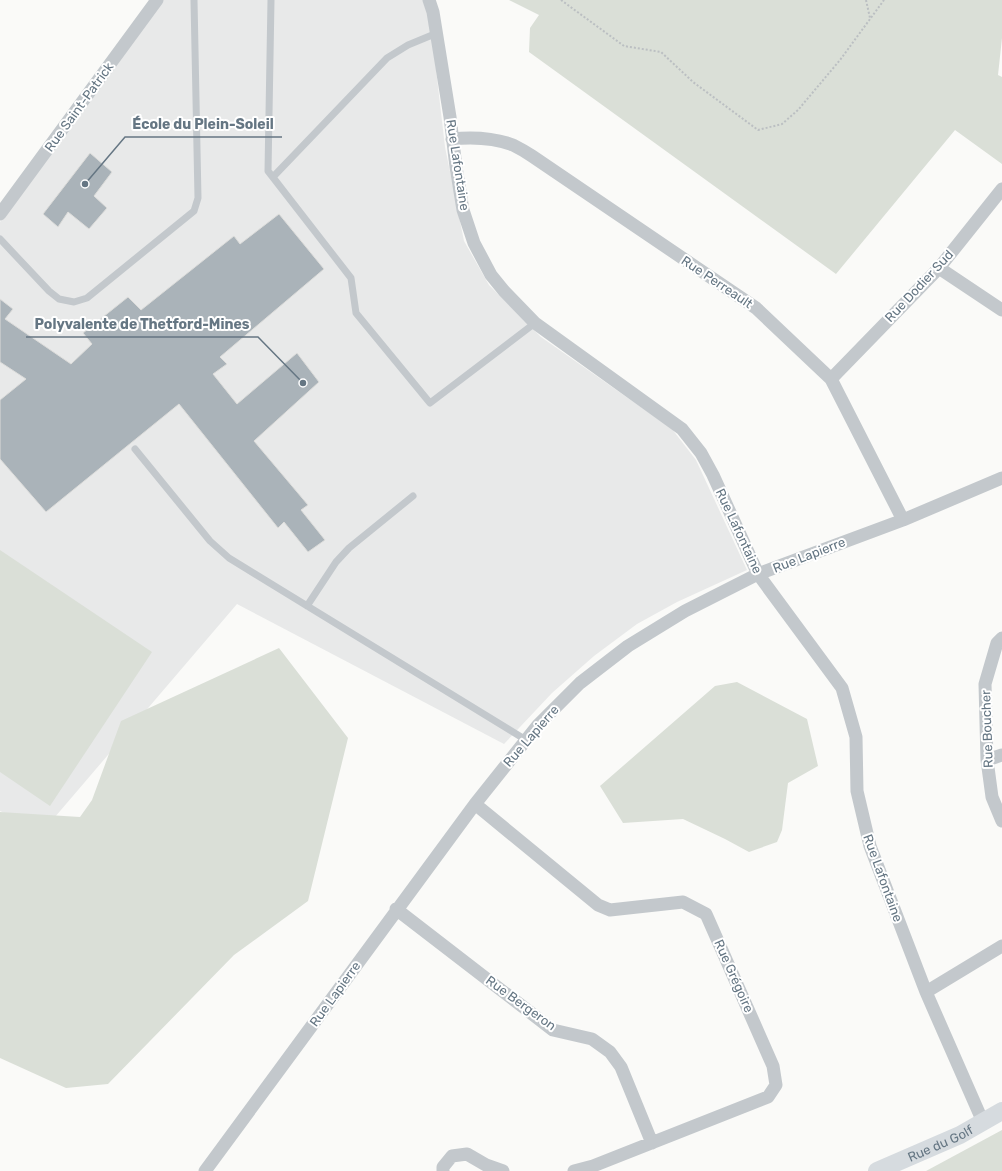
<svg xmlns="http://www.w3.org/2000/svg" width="1002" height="1171" font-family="Rubik,sans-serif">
	<rect width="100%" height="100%" fill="#fafaf8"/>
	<!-- built -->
	<path fill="#e8e9e9" d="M160 0H428L445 147 464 241 489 285 541 337 672 429 696 460 747 570 677 602 637 624 594 656 552 693 504 744 237 604 43 831 0 811V222Z"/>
	<!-- green -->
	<path fill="#dadfd7" d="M509 0H1002V38L998 75 1002 77V164L955 130 836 274 529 52 530 28 539 15Z
		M0 550 152 652 50 806 0 772Z
		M279 648 348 738 308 901 234 955 108 1084 66 1088 0 1058V812L80 817 92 800 121 721Z
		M737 682 807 719 818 766 788 783 782 830 777 842 749 852 725 839 683 819 623 823 600 786 715 686Z
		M1002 1130V1171H926Z"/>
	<!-- building -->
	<path fill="#aab3b9" stroke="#dcdcda" d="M90 153 112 172 94 196 107 208 89 229 68 212 58 227 43 214Z
		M279 214 324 269 220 357 227 364 213 374 237 404 297 353 319 382 254 441 308 505 301 510 325 540 308 552 284 522 278 528 179 404 46 512 0 459V400L26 379 0 362V299L13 309 5 319 71 364 92 344 83 333 128 297 141 310 234 236 240 244Z"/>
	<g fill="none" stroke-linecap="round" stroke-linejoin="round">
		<!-- path -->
		<path stroke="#bbbfc2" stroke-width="2" stroke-dasharray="2 2" stroke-linecap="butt" d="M561 0 624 46 661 52 693 82 758 130 782 124 798 110 840 60 884 0
			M866 0 870 18"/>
		<!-- lane -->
		<path stroke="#c3c8cc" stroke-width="7" d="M271 0 268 171 351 278 356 313 430 403 535 323
			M273 177 387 58 408 45 437 33
			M0 239 49 291 59 299 74 302 87 298 194 211 198 198 194 0
			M135 449 210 541 229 558 526 740
			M307 606 336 562 349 548 413 496"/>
		<!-- street -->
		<path stroke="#c3c8cc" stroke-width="13" d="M429 0 433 12 450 117 456 167 463 210 474 243 491 275 504 291 535 323 682 429 701 453 713 475 758 574 842 688 856 737 857 791 870 846 926 992 983 1122
			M452 139C472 137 494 138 513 145 519 148 526 152 532 156L756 308 831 379 903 520
			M0 214 157 0
			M939 268 1002 310
			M831 379 939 268 1002 189
			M1002 638 997 643 985 684 987 760 992 797 1002 821
			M987 760 1002 755
			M475 804 598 905 610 910 683 902 706 914 773 1066 776 1085 768 1097 593 1166 574 1171
			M396 909 553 1030 592 1039 610 1052 621 1067 652 1143
			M926 992 1002 946
			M205 1171 475 804 538 725 580 683 628 646 685 611 758 574 903 520 1002 478
			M443 1171V1167L452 1156 467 1154 486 1165 503 1171"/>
		<!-- secondary -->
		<path stroke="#d6dbdf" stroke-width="18" id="s1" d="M877 1171 960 1135 1002 1111"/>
	</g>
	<g text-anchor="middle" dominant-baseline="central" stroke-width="4" stroke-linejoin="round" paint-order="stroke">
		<!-- street labels -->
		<g font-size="13" fill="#657683" stroke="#fff">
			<text transform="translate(79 107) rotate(-54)">Rue Saint-Patrick</text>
			<text transform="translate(458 165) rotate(81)">Rue Lafontaine</text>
			<text transform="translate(717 282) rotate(34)">Rue Perreault</text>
			<text transform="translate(919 286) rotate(-47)">Rue Dodier Sud</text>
			<text transform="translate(739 531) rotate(65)">Rue Lafontaine</text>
			<text transform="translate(809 555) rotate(-21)">Rue Lapierre</text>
			<text transform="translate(987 729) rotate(-92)">Rue Boucher</text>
			<text transform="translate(531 736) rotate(-49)">Rue Lapierre</text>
			<text transform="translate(883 878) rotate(70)">Rue Lafontaine</text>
			<text transform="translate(734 976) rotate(66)">Rue Grégoire</text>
			<text transform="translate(335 994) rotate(-54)">Rue Lapierre</text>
			<text transform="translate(521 1003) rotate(36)">Rue Bergeron</text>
			<text stroke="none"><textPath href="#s1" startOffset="69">Rue du Golf</textPath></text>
		</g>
	</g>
	<!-- callouts -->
	<path fill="none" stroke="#657683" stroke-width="1.5" d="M85 184L125 137H282M303 383L258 337H26"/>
	<g fill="#657683" stroke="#fff" stroke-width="1.5">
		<circle cx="85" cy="184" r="4"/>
		<circle cx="303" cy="383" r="4"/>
	</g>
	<g font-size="14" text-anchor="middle" font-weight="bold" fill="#657683" stroke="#fff" stroke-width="4" stroke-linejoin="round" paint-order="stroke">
		<text x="203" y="129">École du Plein-Soleil</text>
		<text x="142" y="329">Polyvalente de Thetford-Mines</text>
	</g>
</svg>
